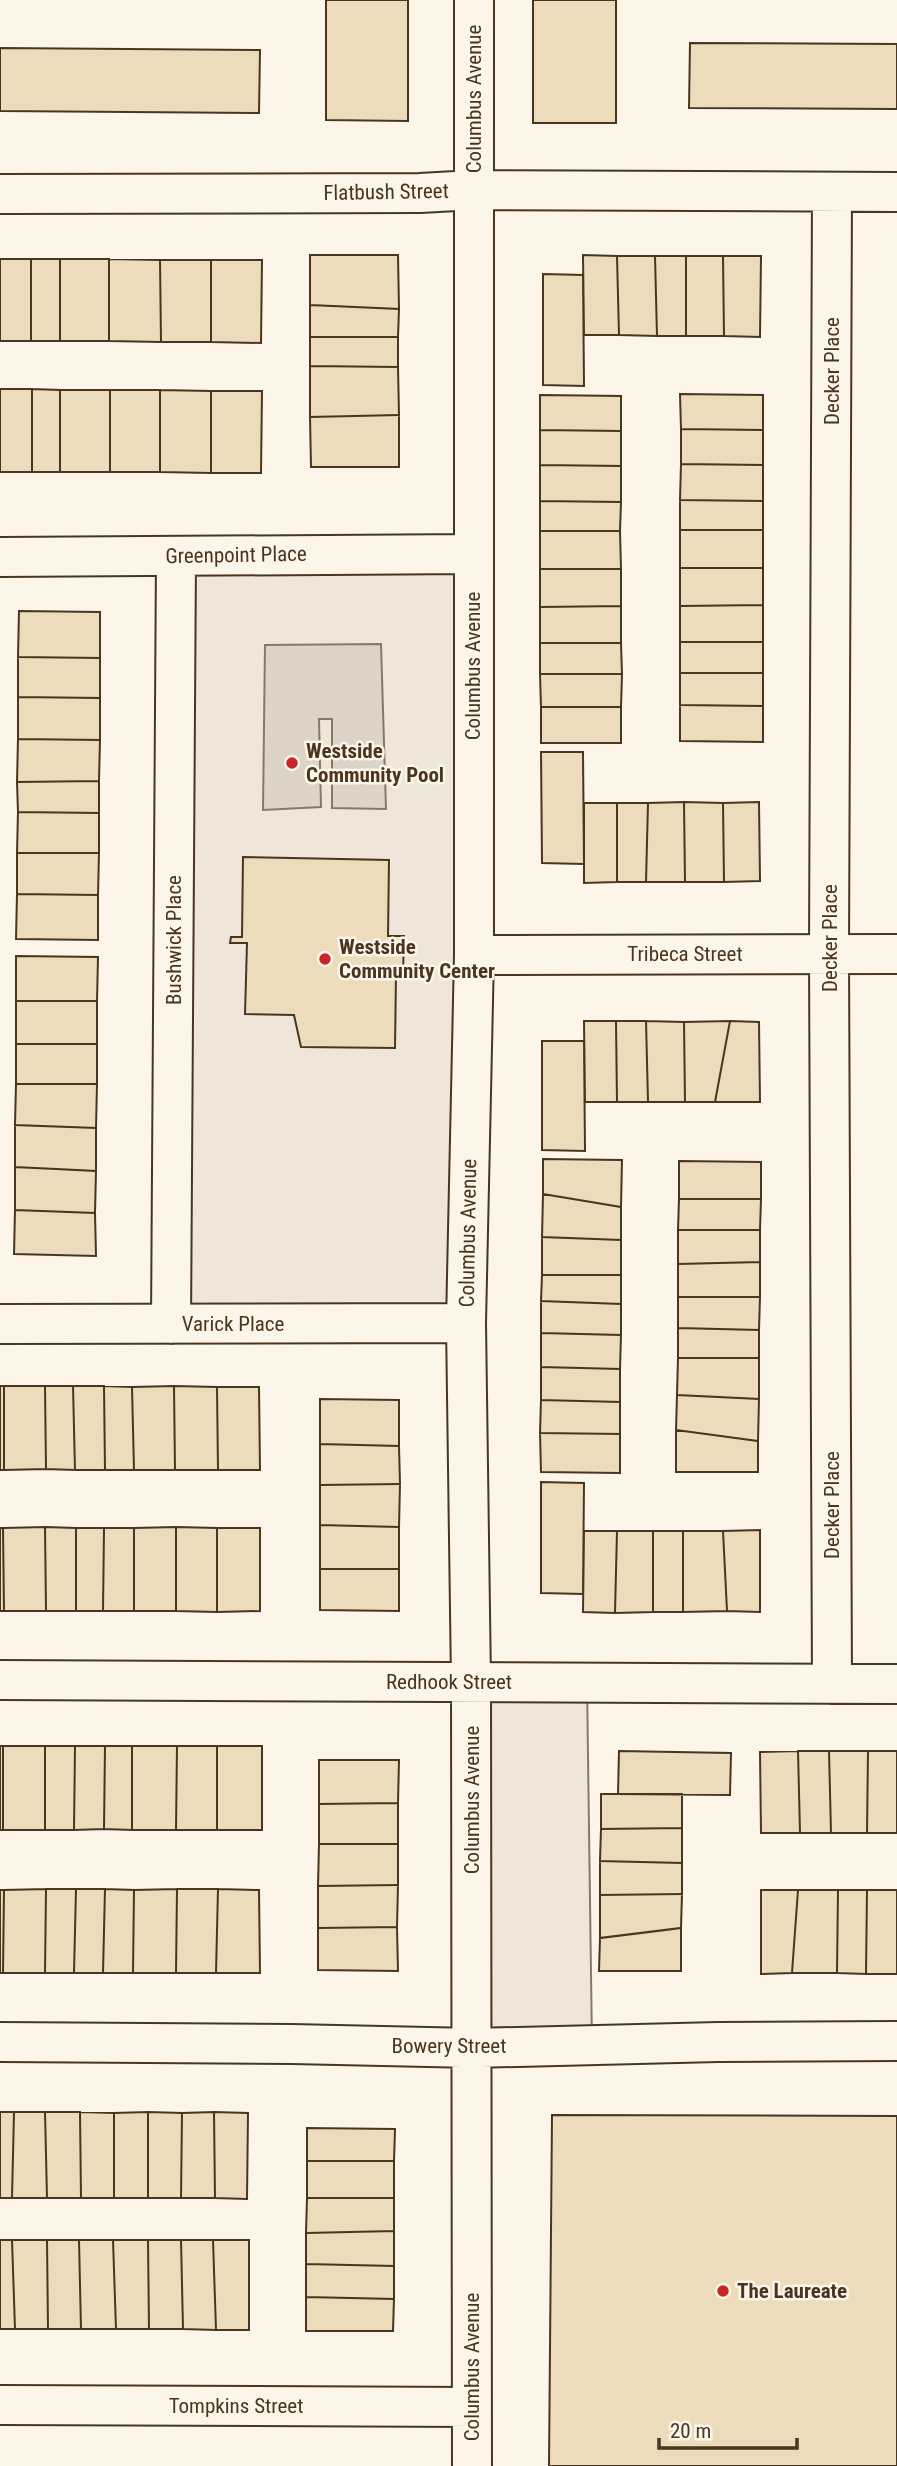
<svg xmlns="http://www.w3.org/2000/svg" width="897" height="2466" font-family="'Roboto Condensed',sans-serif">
	<rect width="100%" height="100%" fill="#fbf6e9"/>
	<!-- green -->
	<path fill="#ede6d9" stroke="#887966" stroke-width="2" d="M180 560 467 561 458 1315 171 1324Z
		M471 1682H587L592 2046 473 2048Z"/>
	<!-- water -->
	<path fill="#dcd4c6" stroke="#887966" stroke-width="2" d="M381 644 386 809 332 808V719H319L321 807 263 810 265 645Z"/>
	<!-- building -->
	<path fill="#ecdcbc" stroke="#4a3520" stroke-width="2" d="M326 0H408V121L326 120Z
		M533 0H616V123H533Z
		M690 43 897 44V109L689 108Z
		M0 48 260 50 259 113 0 111Z
		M310 255H398L399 309 310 305Z
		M583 255 617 256 619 335H584Z
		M617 256H655L657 336 619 335Z
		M655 256H686V336H657Z
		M686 256H723L724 336H686Z
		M723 256H761L760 337 724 336Z
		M0 259H31V341H0Z
		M31 259H60V341H31Z
		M60 259H109V341H60Z
		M109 259 160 260 161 342 109 341Z
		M160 260H211V342H161Z
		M211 260H262L261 343 211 342Z
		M543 274 583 275 584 386 543 385Z
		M310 305 399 309 398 337H310Z
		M310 337H398V367L310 366Z
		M310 366 398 367 399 415 310 417Z
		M0 389H32V472H0Z
		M32 389 60 390V472H32Z
		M60 390H110V472H60Z
		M110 390H160V472H110Z
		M160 390 211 391V473L160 472Z
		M211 391H262L261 473H211Z
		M680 394 763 395V430L681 429Z
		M540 395 621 396V431L540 430Z
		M399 415V467H311L310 417Z
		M681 429 763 430V465L681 464Z
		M540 430 621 431V466L540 465Z
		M681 464 763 465V501L680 500Z
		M540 465 621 466V502L540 501Z
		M680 500 763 501V530H680Z
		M540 501 621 502 620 531H540Z
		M680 530H763V568H680Z
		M540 531H620L621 569H540Z
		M680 568H763V605L680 606Z
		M540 569H621V606L540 607Z
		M763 605V642H680V606Z
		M621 606V643H540V607Z
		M19 611 100 612V658L18 657Z
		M680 642H763V673H680Z
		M540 643H621L622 674H540Z
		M18 657 100 658V698L18 697Z
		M680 673H763V706L680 705Z
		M540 674H622L621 707H541Z
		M18 697 100 698V740L18 739Z
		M680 705 763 706V742L680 741Z
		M541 707H621V743H541Z
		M18 739 100 740 99 781 17 782Z
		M541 752H583L584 864 542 863Z
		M99 781V813L18 812 17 782Z
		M684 802 685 882H646L648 803Z
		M684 802 723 803 724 882H685Z
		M759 802 760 881 724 882 723 803Z
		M584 803H617V882L584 883Z
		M617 803H648L646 882H617Z
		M18 812 99 813V853H17Z
		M17 853H99L98 895 17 894Z
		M243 857 389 860 388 936H404L403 975H396L395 1048 301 1047 294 1015 245 1014 247 943H230L231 937H242Z
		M17 894 98 895V940L16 939Z
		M16 956 98 957 97 1001H16Z
		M16 1001H97V1044H16Z
		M584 1021H616L617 1102H585Z
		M616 1021H646L648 1102H617Z
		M646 1021 684 1022 685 1102H648Z
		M730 1021 759 1022 760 1102H715Z
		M730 1021 715 1102H685L684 1022Z
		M542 1041H584L585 1151 542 1150Z
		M16 1044H97V1084H16Z
		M16 1084H97L96 1128 15 1125Z
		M15 1125 96 1128V1171L15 1167Z
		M543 1159 622 1160 621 1207 543 1194Z
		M679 1161 761 1162V1199H679Z
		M15 1167 96 1171 95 1213 15 1210Z
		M543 1194 621 1207V1240L542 1237Z
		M679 1199H761L760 1230H678Z
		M15 1210 95 1213 96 1256 14 1254Z
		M678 1230H760V1262L678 1264Z
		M542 1237 621 1240V1275H542Z
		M760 1262V1297H678V1264Z
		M542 1275H621V1304L541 1301Z
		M678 1297H760L759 1330 678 1328Z
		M541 1301 621 1304V1335L541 1333Z
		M678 1328 759 1330V1358H678Z
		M541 1333 621 1335 620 1369 541 1367Z
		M678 1358H759V1399L677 1395Z
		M541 1367 620 1369V1402L541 1400Z
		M0 1386H4V1470H0Z
		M4 1386H45L46 1469 4 1470Z
		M45 1386H73L75 1470 46 1469Z
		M73 1386H104L105 1470H75Z
		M104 1386 132 1387 134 1470H105Z
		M174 1386 175 1470H134L132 1387Z
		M174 1386 217 1387 218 1470H175Z
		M217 1387H259L260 1470H218Z
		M677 1395 759 1399 758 1441 676 1430Z
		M320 1399 399 1400V1446L320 1444Z
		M541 1400 620 1402V1434L540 1433Z
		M676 1430 758 1441V1472H676Z
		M540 1433 620 1434V1473L541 1472Z
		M320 1444 399 1446 400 1484 320 1485Z
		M541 1482 584 1483 583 1594 541 1593Z
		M400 1484 399 1527 320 1525V1485Z
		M320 1525 399 1527V1569H320Z
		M45 1527 76 1528V1611H46Z
		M45 1527 46 1611H4L3 1528Z
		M176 1527 217 1528V1612L176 1611Z
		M176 1527V1611H134V1528Z
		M0 1528H3L4 1611H0Z
		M76 1528H104L103 1611H76Z
		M104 1528H134V1611H103Z
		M217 1528H260V1611L217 1612Z
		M760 1530V1612L727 1611 723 1531Z
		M584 1531H617L615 1613 583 1612Z
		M617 1531H653V1612L615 1613Z
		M653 1531H683V1612H653Z
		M683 1531H723L727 1611 683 1612Z
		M320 1569H399V1611L320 1610Z
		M0 1746H3V1830H0Z
		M3 1746H45V1830H3Z
		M45 1746H75L74 1830H45Z
		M75 1746H105L104 1829 74 1830Z
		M105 1746H132V1830L104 1829Z
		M132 1746H177L176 1830H132Z
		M177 1746H217V1830H176Z
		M217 1746H262V1830H217Z
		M619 1751 731 1753 730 1795 618 1794Z
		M798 1751 800 1833H761L760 1752Z
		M798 1751H829L831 1833H800Z
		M829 1751H868L867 1833H831Z
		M868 1751H897V1833H867Z
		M319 1760H399L398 1803 319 1804Z
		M601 1794H682V1828L601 1829Z
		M398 1803V1844H319V1804Z
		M682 1828V1863L600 1861 601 1829Z
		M319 1844H398V1885L318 1886Z
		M600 1861 682 1863V1894L600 1895Z
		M398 1885 397 1927 318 1928V1886Z
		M46 1889H76L74 1973H45Z
		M46 1889 45 1973H3L4 1890Z
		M76 1889H105L103 1973H74Z
		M105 1889 134 1890 133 1973H103Z
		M177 1889H218L216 1973H176Z
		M177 1889 176 1973H133L134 1890Z
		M218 1889 259 1890 260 1973H216Z
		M0 1890H4L3 1973H0Z
		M761 1890H798L792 1973 761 1974Z
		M798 1890H838L837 1973H792Z
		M838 1890H867L866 1974 837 1973Z
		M867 1890H897V1974H866Z
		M682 1894 681 1928 600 1938V1895Z
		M397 1927 398 1971 318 1970V1928Z
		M681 1928V1971H599L600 1938Z
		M0 2112H14L12 2198H0Z
		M14 2112H45L47 2198H12Z
		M45 2112H80L81 2198H47Z
		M80 2112 114 2113V2198H81Z
		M148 2112 182 2113 181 2198H148Z
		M148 2112V2198H114V2113Z
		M214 2112 215 2198H181L182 2113Z
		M214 2112 248 2113 247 2199 215 2198Z
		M552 2115 897 2116V2466H549Z
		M307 2128 395 2129 394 2161H307Z
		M307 2161H394V2198H307Z
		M307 2198H394V2231L306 2233Z
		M394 2231V2266L306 2264V2233Z
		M0 2240H12L15 2329H0Z
		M12 2240H47L48 2329H15Z
		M47 2240H79L81 2329H48Z
		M79 2240H113L116 2329H81Z
		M113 2240H148L149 2329H116Z
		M148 2240H181L183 2329H149Z
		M181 2240H213L216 2330 183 2329Z
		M213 2240H249V2330H216Z
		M306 2264 394 2266V2299L306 2297Z
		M306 2297 394 2299 393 2331H306Z"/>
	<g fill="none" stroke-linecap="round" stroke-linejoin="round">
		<defs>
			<path id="minor" d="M832 193 829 954 832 1684
				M0 194 420 193 474 190 897 192
				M0 557 472 554
				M474 955 897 954
				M0 1324 466 1323
				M171 1324 176 557
				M0 1680 897 1684
				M0 2042 292 2044 473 2048 718 2042 897 2041
				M0 2405 472 2407
				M472 2466 471 1682 466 1323 474 955V0"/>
		</defs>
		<!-- minor casing -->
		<use href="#minor" stroke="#4a3520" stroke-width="42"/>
		<!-- minor -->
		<use href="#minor" stroke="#fbf6e9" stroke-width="38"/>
	</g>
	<!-- markers -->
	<g fill="#c62828" stroke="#fbf6e9" stroke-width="2.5">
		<circle cx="292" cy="763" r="7"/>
		<circle cx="325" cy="959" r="7"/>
		<circle cx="723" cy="2291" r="7"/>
	</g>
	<g text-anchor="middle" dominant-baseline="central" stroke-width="5" stroke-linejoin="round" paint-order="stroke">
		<!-- street labels -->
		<g font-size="21" fill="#4a3520" stroke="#fbf6e9">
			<text transform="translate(474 99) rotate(-90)">Columbus Avenue</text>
			<text transform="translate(386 192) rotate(-1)">Flatbush Street</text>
			<text transform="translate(832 371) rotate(-90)">Decker Place</text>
			<text transform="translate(236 555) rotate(-1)">Greenpoint Place</text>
			<text transform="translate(473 666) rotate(-90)">Columbus Avenue</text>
			<text transform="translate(830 938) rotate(-90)">Decker Place</text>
			<text transform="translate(174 940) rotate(-90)">Bushwick Place</text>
			<text x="685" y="954">Tribeca Street</text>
			<text transform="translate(468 1233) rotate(-89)">Columbus Avenue</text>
			<text x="233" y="1324">Varick Place</text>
			<text transform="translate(832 1505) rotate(-90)">Decker Place</text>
			<text x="449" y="1682">Redhook Street</text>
			<text transform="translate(472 1800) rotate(-90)">Columbus Avenue</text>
			<text x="449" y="2046">Bowery Street</text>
			<text transform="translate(472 2367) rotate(-90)">Columbus Avenue</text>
			<text x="236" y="2406">Tompkins Street</text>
		</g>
		<!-- poi labels -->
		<g font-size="21" font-weight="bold" fill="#4a3520" stroke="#fbf6e9" text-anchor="start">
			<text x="306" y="751">Westside<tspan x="306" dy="24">Community Pool</tspan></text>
			<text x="339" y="947">Westside<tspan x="339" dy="24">Community Center</tspan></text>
			<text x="737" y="2291">The Laureate</text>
		</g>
	</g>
	<!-- scale -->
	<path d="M659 2438v10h138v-10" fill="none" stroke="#4a3520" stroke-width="3.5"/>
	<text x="670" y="2438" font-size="21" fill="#4a3520" stroke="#fbf6e9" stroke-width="5" paint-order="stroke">20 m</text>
</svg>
